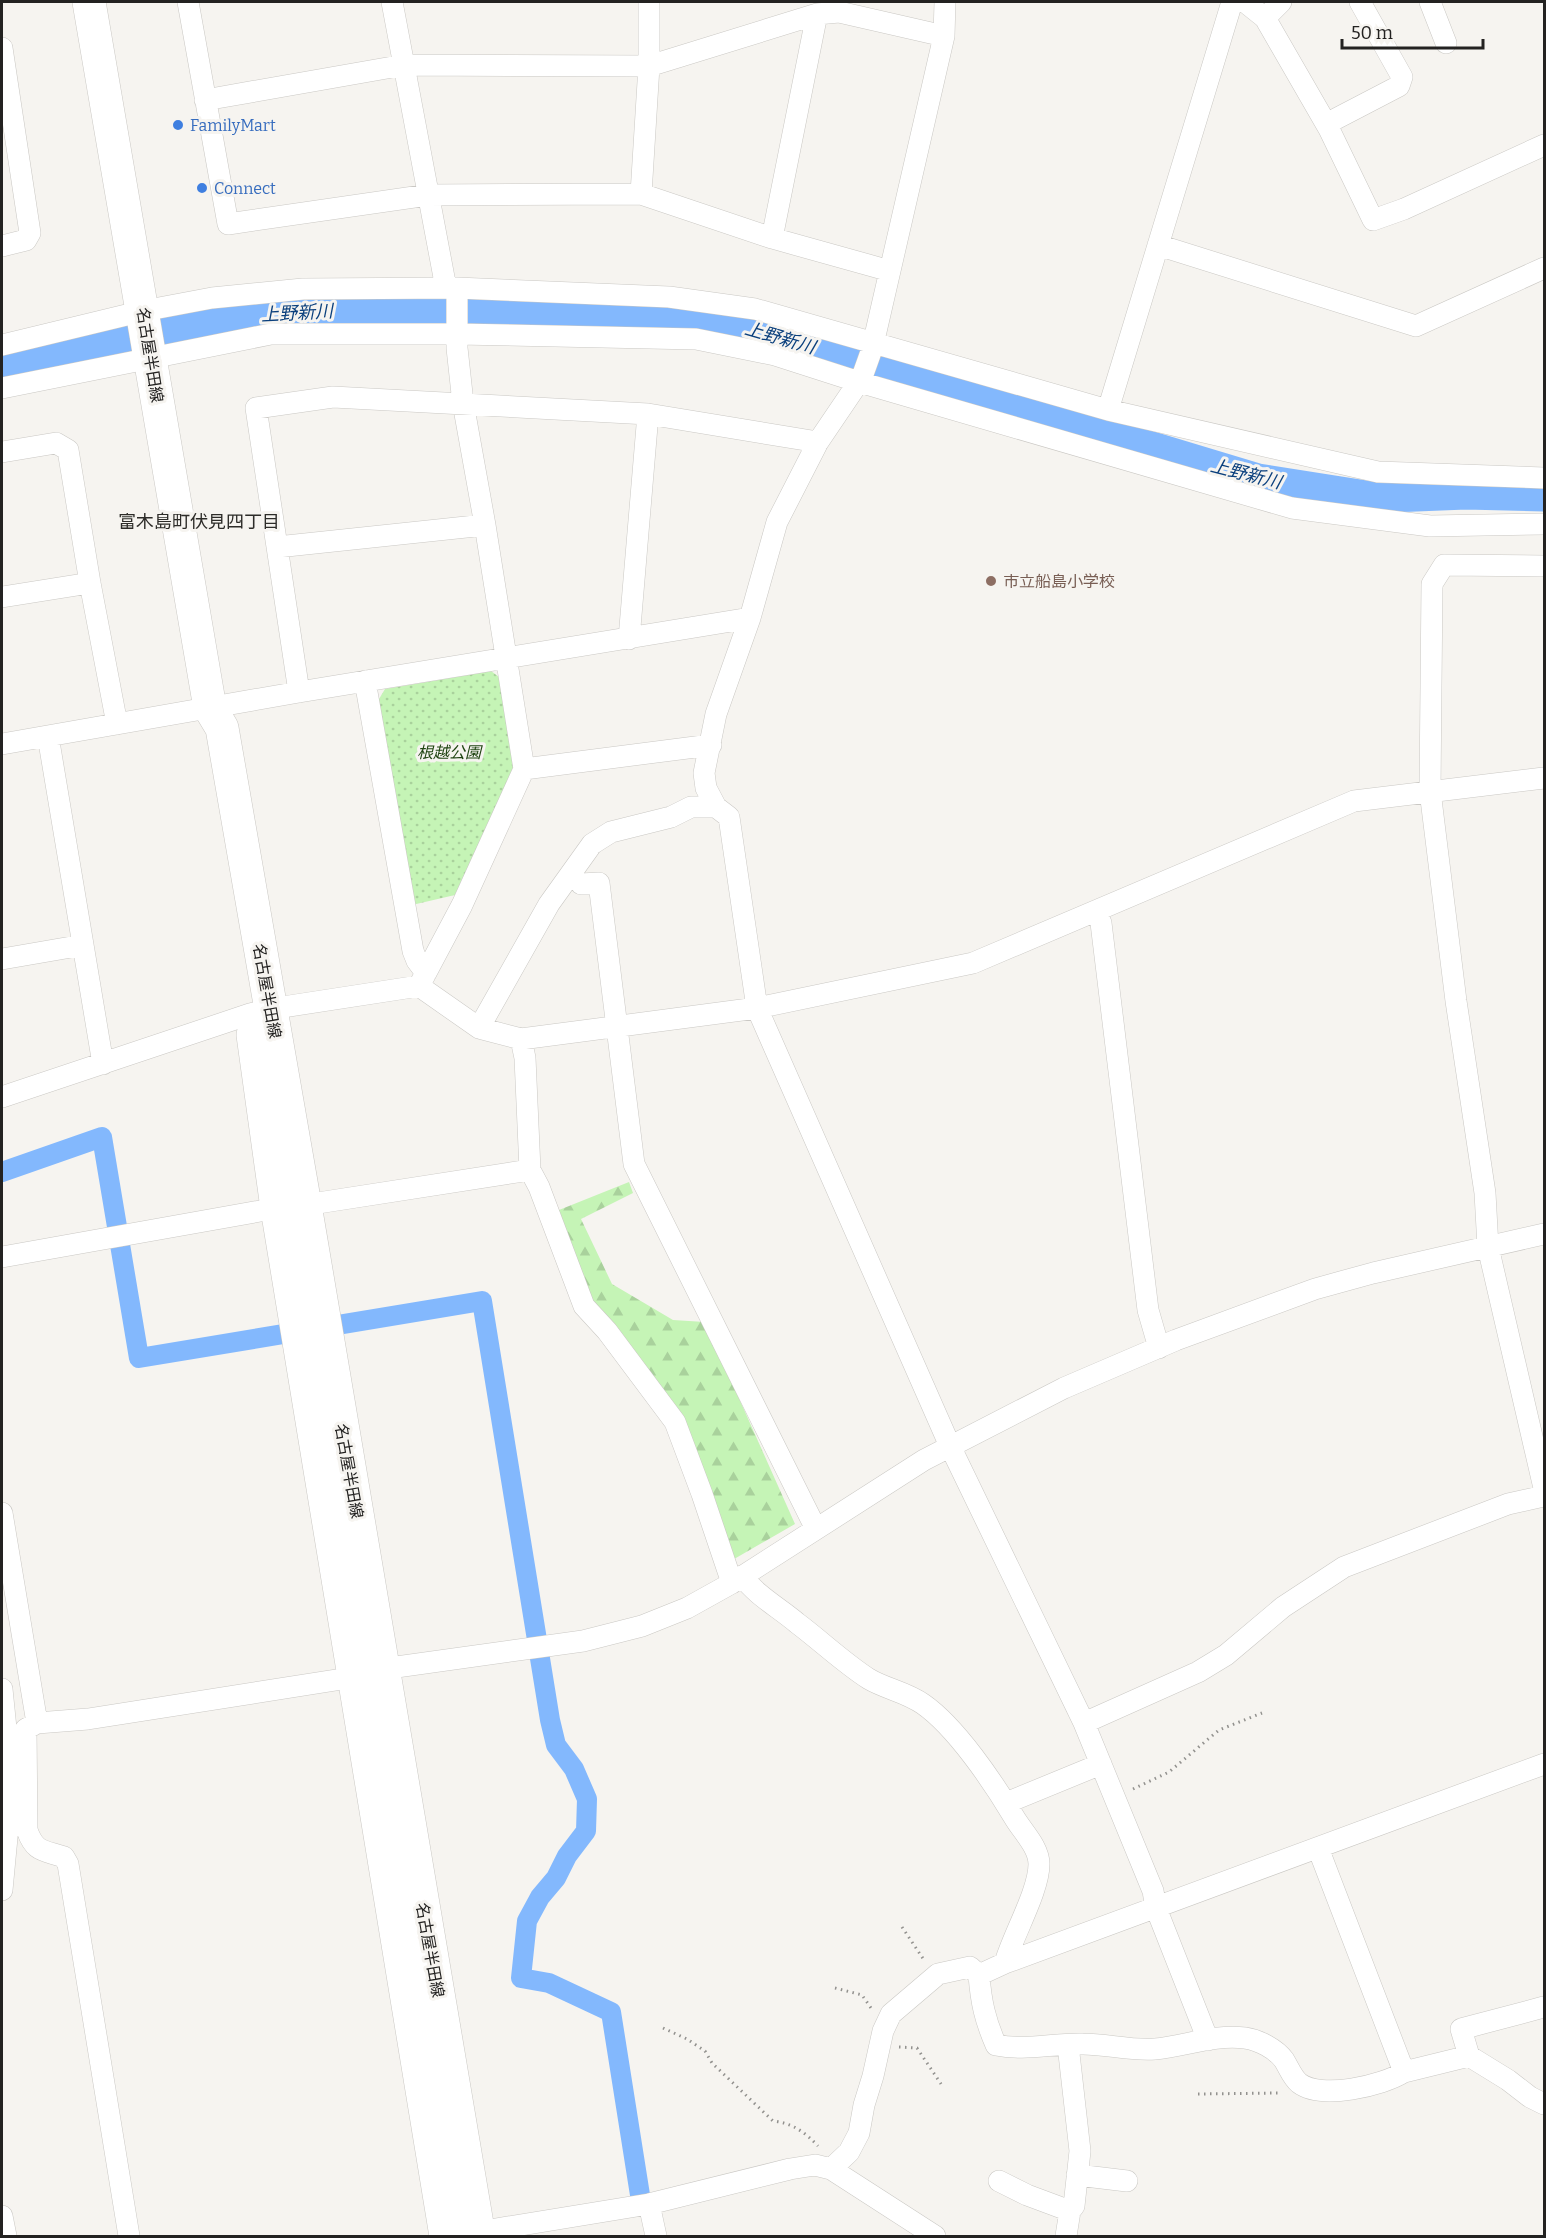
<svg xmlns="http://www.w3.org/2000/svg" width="1546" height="2238" font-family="Bitter,'Noto Sans JP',serif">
	<defs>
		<pattern id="green-dots" width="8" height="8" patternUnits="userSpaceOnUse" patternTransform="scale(1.5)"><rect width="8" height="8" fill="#c5f4b6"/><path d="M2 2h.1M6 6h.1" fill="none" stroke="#a9d19c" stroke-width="1.8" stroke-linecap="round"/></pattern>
		<pattern id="forest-firs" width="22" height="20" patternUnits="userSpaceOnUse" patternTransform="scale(1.5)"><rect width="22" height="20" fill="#c5f4b6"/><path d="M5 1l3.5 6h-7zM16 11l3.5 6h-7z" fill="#a9d19c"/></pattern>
	</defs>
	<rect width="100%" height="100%" fill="#f6f4f0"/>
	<!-- green -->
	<path fill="url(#green-dots)" d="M491 671 499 677 516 771 455 895 412 905 376 704 385 689Z"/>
	<!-- forest -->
	<path fill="url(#forest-firs)" d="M629 1182 633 1193 581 1219 612 1284 673 1320 705 1322 795 1524 729 1562 680 1420 588 1299 554 1212Z"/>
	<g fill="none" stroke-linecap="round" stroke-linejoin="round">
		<!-- canal -->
		<path stroke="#83b8fd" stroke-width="20" d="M2 1172 102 1137 139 1358 482 1301 550 1720 556 1745 574 1769 587 1799 586 1831 567 1856 556 1878 540 1897 527 1921 521 1978 549 1983 611 2012 640 2195"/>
		<!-- river -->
		<path stroke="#83b8fd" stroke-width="33" d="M2 368 166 331 244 316 348 309H531L678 313 740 326 890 369 1258 480 1366 497 1466 493 1544 495"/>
		<defs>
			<path id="minor" d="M188 2 228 224 428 195 641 194 772 238 890 271
				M392 2 446 288
				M945 2 944 36 872 349 862 377 818 442 777 522 750 618 716 714 704 773 706 788 716 807 729 817 757 1008 950 1446 1084 1723 1153 1891 1156 1908 1208 2040
				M1245 2 1265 18 1329 129 1373 220 1404 209 1544 145
				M1430 2 1446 43
				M1265 18 1281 2
				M2 48 30 233 26 240 2 246
				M205 100 404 65 649 66 817 14 839 12 944 36
				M1326 124 1399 86 1402 77 1360 2
				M641 194 649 66V2
				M772 238 817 14
				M1158 245 1416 326 1544 268
				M457 288 669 297 755 309 1108 410 1378 472 1544 478
				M2 345 143 311 212 298 303 289 457 288V348L463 403 485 525 524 769
				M2 388 271 334H458L696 339 775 355 859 382 1292 508 1430 526 1544 524
				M1108 410 1232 2
				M2 452 56 443 68 450 90 583 117 724
				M277 547 485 525
				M1544 566 1444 565 1432 584 1430 791 1456 1001 1485 1193 1488 1247 1544 1488
				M2 597 90 583
				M629 639 648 414
				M365 681 413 951 417 961 426 973
				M299 692 256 408 333 397 648 414 818 442
				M48 736 103 1064
				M2 744 299 692 750 618
				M581 884 599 883 634 1164 816 1529
				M1096 911 1101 923 1148 1310 1159 1348
				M2 959 83 945
				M419 986 462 905 524 769 711 745
				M479 1028 549 904 592 844 611 832 671 817 691 807H716
				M521 1039 757 1008 973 963 1354 801 1544 778
				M2 1097 250 1014 270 1009 419 986 479 1028 521 1039 525 1058 530 1170 539 1187 584 1306 607 1331 675 1422 702 1494 732 1583
				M305 1205 530 1170
				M2 1257 277 1208
				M2 1513 37 1723
				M742 1576C757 1596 778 1607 797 1623 821 1641 844 1663 869 1679 886 1689 906 1692 923 1704 956 1727 993 1782 1014 1817 1022 1831 1039 1847 1039 1864 1039 1891 1013 1935 1005 1963L979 1975C981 2002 985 2020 996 2045 1024 2051 1054 2043 1083 2044 1107 2044 1131 2051 1155 2049 1185 2046 1215 2034 1245 2038 1259 2040 1276 2049 1284 2060 1289 2068 1292 2077 1299 2083 1321 2100 1382 2086 1404 2072
				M2 1689 9 1758 10 1806 2 1890
				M1084 1723 1198 1672 1226 1655 1283 1607 1344 1567 1508 1504 1544 1496
				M1006 1803 1101 1764
				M1318 1848 1404 2072 1469 2056 1461 2029 1544 2007
				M1005 1963 1544 1764
				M1469 2056 1508 2080 1530 2097 1544 2104
				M831 2169 849 2152 859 2133 864 2105 873 2076 883 2031 891 2014 938 1974 970 1967 979 1975
				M1077 2175 1127 2181
				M999 2181 1027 2195 1070 2211
				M649 2204 656 2236
				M2 2216 6 2236
				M478 2232 649 2204 790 2169 815 2165 831 2169 935 2236
				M129 2236 68 1864 64 1857C44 1850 35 1853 27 1830L26 1729 37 1723 88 1719 355 1677 382 1669 583 1641 642 1626 687 1608 732 1583 924 1460 1064 1388 1176 1340 1315 1289 1373 1273 1544 1234
				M1066 2236 1070 2211 1074 2206 1080 2151 1068 2045"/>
			<path id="primary" d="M89 2 210 708 222 728 305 1205 479 2236
				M253 1035 277 1208 446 2236"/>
		</defs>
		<!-- minor casing -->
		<use href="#minor" stroke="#cac8c4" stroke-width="22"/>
		<!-- primary casing -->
		<use href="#primary" stroke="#cac8c4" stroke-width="34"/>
		<!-- path -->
		<path stroke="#92918e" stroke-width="3" stroke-dasharray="1.5 4.5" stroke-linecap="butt" d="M1133 1789 1169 1772 1219 1730 1262 1713
			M902 1927 924 1960
			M835 1988 862 1995 871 2008
			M663 2028 687 2039 705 2051 712 2063 773 2121C792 2123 805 2132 818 2146
			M899 2047 917 2048 941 2084
			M1198 2094 1280 2093"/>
		<!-- minor -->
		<use href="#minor" stroke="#fff" stroke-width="21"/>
		<!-- primary -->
		<use href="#primary" stroke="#fff" stroke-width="33"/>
	</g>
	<!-- markers -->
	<g fill="#3f7fe0" stroke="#f6f4f0" stroke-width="2">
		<circle cx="178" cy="125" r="6"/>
		<circle cx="202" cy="188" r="6"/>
	</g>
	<circle fill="#8d6e63" stroke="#f6f4f0" stroke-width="2" cx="991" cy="581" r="6"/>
	<g text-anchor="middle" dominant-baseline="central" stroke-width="6" stroke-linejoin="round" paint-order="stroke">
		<!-- shop labels -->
		<g font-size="16" fill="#366cbe" stroke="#f6f4f0" text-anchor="start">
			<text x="190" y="125">FamilyMart</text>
			<text x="214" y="188">Connect</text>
		</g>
		<!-- street labels -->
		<g font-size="16" fill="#232221" stroke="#f6f4f0">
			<text transform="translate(150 355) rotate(81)">名古屋半田線</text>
			<text transform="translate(267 991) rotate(80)">名古屋半田線</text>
			<text transform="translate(349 1471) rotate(80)">名古屋半田線</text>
			<text transform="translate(430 1950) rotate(80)">名古屋半田線</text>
		</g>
		<!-- education labels -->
		<g font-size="16" fill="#785e54" stroke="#f6f4f0" text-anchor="start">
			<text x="1003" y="581">市立船島小学校</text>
		</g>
		<!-- park labels -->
		<g font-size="16" font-style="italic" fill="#214513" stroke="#f6f4f0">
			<text x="449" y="752">根越公園</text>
		</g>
		<!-- water labels -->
		<g font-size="18" font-style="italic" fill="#0b407d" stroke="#f6f4f0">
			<text transform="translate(297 313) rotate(-3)">上野新川</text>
			<text transform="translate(780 338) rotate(16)">上野新川</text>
			<text transform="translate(1246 474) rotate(14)">上野新川</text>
		</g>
		<!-- neighbourhood labels -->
		<g font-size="18" fill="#2d2c29" stroke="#f6f4f0">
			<text x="199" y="522">富木島町伏見四丁目</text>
		</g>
	</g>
	<!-- border -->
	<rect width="1546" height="2238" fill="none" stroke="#232221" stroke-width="6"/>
	<!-- scale -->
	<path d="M1342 39v9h141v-9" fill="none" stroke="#232221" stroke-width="3"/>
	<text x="1351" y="39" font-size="18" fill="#232221" stroke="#f6f4f0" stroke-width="4.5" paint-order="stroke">50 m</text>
</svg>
